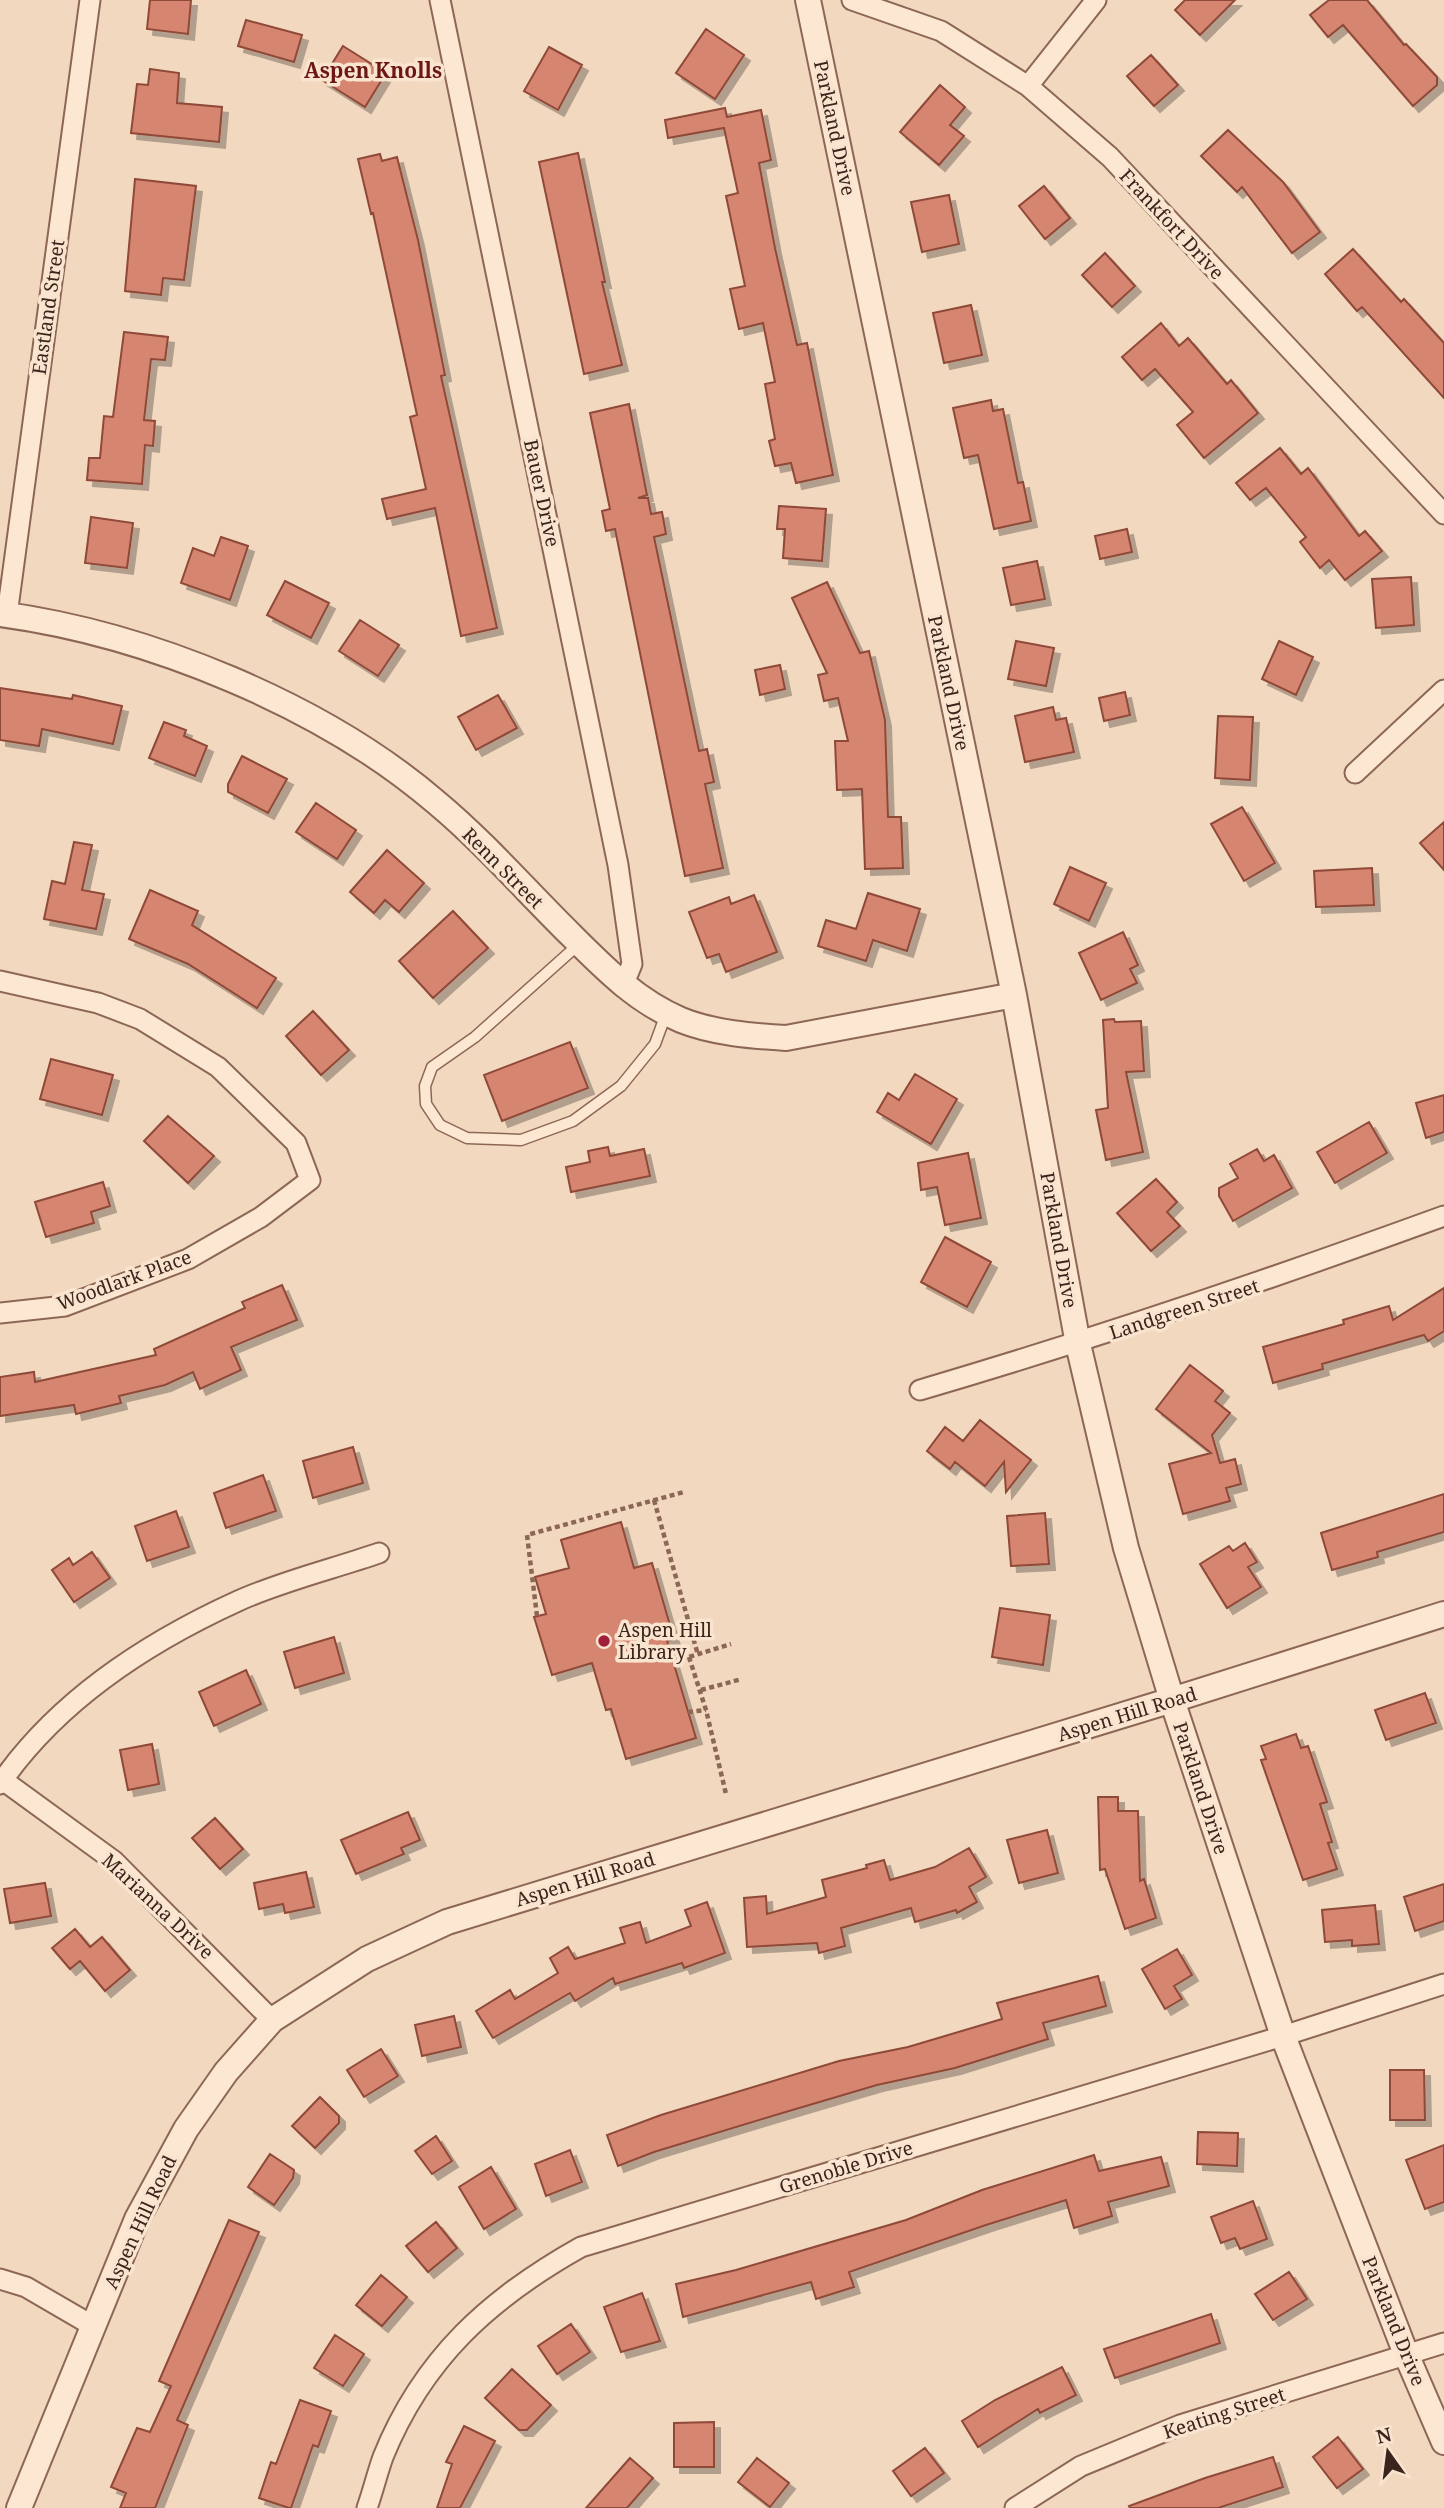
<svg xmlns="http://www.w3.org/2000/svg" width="1444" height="2508" font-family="'Noto Serif',serif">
	<defs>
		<filter id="shadow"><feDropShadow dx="6" dy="6" stdDeviation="0" flood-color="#0004"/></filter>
	</defs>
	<rect width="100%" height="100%" fill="#f2d8bf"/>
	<!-- building -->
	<path fill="#d58570" stroke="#8f4938" stroke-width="2" filter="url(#shadow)" d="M150 0H191L188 34 147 29Z
		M1185 0H1235L1200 35 1175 10Z
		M1329 0H1367L1404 45 1406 44 1437 77V85L1413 106 1343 25 1328 37 1310 15Z
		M246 20 302 35 294 62 238 46Z
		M706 29 744 55 715 99 676 73Z
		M343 46 386 73 365 107 322 80Z
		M549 47 582 65 558 110 524 91Z
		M1151 55 1178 85 1154 106 1127 76Z
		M150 69 179 73 177 103 222 107 219 142 131 133 137 84 148 85Z
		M940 85 965 107 950 125 964 136 939 165 900 132Z
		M725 108 727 117 761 110 771 160 759 163 775 248 797 345 807 343 833 475 796 483 791 463 775 466 769 441 775 439 765 384 775 382 763 323 739 329 730 289 745 286 726 196 738 193 724 128 668 138 665 120Z
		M1228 130 1283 182 1320 232 1292 253 1242 187 1237 192 1201 156Z
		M578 153 605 282H602L622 365 584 374 539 162Z
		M380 154 382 161 397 157 418 240 445 375 441 376 497 628 461 636 435 508 387 519 382 499 426 489 410 417 417 415 373 213 371 214 358 159Z
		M135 179 196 186 184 280 163 278 161 295 125 291Z
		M1044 186 1070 218 1045 239 1019 206Z
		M949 195 959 244 922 252 911 202Z
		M1353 249 1401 302 1404 299 1444 343V398L1362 307 1357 311 1325 274Z
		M1105 253 1135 286 1112 307 1082 275Z
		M971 305 982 355 944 363 933 313Z
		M1161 323 1179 346 1188 338 1227 384 1231 380 1258 413 1204 458 1177 425 1193 412 1155 369 1142 380 1122 357Z
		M124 332 168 337 165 360 151 359 144 420 155 421 153 446 145 445 142 484 87 480 89 458H100L104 416 113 417Z
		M991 400 993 411 1003 409 1018 483 1023 482 1031 521 994 529 978 455 964 458 953 408Z
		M629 404 647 495 638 498H648L651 514 662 512 666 534 654 537 699 751 707 749 714 782 705 784 723 868 685 876 615 529 606 531 602 511 610 509 590 413Z
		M1280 448 1301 474 1308 468 1359 536 1365 531 1382 551 1345 580 1329 560 1320 568 1300 542 1306 537 1266 488 1250 500 1236 483Z
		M779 506 826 509 822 561 783 558 785 529H777Z
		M91 517 133 523 127 568 85 563Z
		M1127 529 1132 552 1100 559 1095 536Z
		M221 537 248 546 230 600 181 583 193 548 214 556Z
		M1037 561 1045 599 1011 605 1003 568Z
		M1411 577 1414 625 1376 628 1372 579Z
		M285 581 329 603 311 638 267 615Z
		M827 582 860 653 869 651 885 720 888 817H901L903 868 865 869 862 789 837 790 835 741H848L838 698 824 701 818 675 827 673 792 598Z
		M360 620 399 645 378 676 339 651Z
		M1016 641 1054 648 1046 686 1008 679Z
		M1279 641 1313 657 1296 695 1262 679Z
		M780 665 785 689 760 695 755 670Z
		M0 688 72 699 73 695 122 706 113 744 42 729 39 746 0 740Z
		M1125 692 1130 715 1104 721 1099 698Z
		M498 695 517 728 476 750 458 717Z
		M1053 707 1056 720 1066 718 1074 752 1025 762 1015 716Z
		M1218 716 1253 717 1250 780 1215 778Z
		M164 722 186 730 184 736 207 746 195 776 149 758Z
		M242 756 287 779 268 813 228 792V784Z
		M316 803 356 830 337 859 296 832Z
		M1242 807 1275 863 1244 881 1211 824Z
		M1444 822V870L1420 843Z
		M74 842 92 845 82 890 104 894 96 929 44 919 52 881 65 884Z
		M387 850 424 883 399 912 385 900 374 913 350 892Z
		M1070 867 1106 883 1089 921 1054 904Z
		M1372 868 1374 905 1316 907 1314 871Z
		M150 890 198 911 192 925 276 978 257 1008 188 964 129 939Z
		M868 893 920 909 907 951 873 940 866 961 818 946 826 920 856 929Z
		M754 895 777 952 726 972 719 954 707 958 689 912 729 897 731 904Z
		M453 911 488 948 433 998 399 961Z
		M1123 932 1138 965 1130 969 1137 983 1101 1000 1079 953Z
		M313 1011 349 1050 321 1075 286 1036Z
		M1114 1019 1115 1022 1141 1021 1144 1071 1126 1072 1143 1152 1106 1160 1096 1110 1108 1108 1103 1020Z
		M570 1042 588 1088 502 1121 484 1075Z
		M51 1059 113 1075 102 1115 40 1099Z
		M915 1074 957 1099 931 1144 877 1112 888 1093 899 1100Z
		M1444 1095V1132L1426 1138 1416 1103Z
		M168 1116 214 1156 188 1183 144 1141Z
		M1369 1122 1387 1153 1335 1183 1317 1152Z
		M608 1147 610 1156 644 1149 650 1176 571 1192 566 1167 590 1162 588 1151Z
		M1257 1149 1264 1161 1274 1155 1292 1188 1233 1221 1219 1196V1188L1238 1178 1230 1164Z
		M968 1153 981 1218 945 1225 937 1187 921 1190 918 1163Z
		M1156 1179 1177 1202 1167 1212 1180 1226 1151 1251 1117 1213Z
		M103 1182 110 1206 91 1212 94 1223 46 1237 35 1202Z
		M945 1237 991 1262 967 1307 921 1282Z
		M282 1285 297 1320 231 1347 241 1370 200 1389 193 1372 165 1385 119 1396 121 1403 76 1414 74 1405 0 1416V1377L34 1372 35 1382 156 1355 154 1349 245 1308 242 1302Z
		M1444 1288V1331L1428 1341 1424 1335 1322 1364 1323 1369 1273 1383 1263 1347 1344 1324 1343 1320 1389 1306 1393 1320Z
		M1190 1365 1223 1391 1215 1401 1230 1413 1212 1435 1220 1463 1235 1459 1241 1484 1226 1488 1230 1501 1183 1514 1169 1464 1211 1453 1156 1409Z
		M980 1420 1031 1460 1006 1492 1004 1462 985 1486 955 1462 950 1469 927 1451 945 1427 963 1441Z
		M353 1447 363 1483 313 1498 303 1461Z
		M263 1475 276 1511 226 1528 214 1493Z
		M1444 1494V1532L1377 1552 1378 1557 1332 1570 1321 1533Z
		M176 1511 189 1547 147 1561 135 1526Z
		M1045 1513 1049 1564 1011 1566 1007 1516Z
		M621 1522 634 1568 652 1563 674 1639 667 1641 696 1738 626 1759 611 1709 606 1710 592 1663 552 1675 534 1617 546 1614 535 1577 569 1568 561 1540Z
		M1245 1543 1257 1562 1248 1567 1261 1587 1227 1608 1200 1564 1229 1546 1233 1551Z
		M92 1552 110 1578 74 1602 52 1570 69 1558 73 1565Z
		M1000 1608 1050 1615 1043 1665 992 1657Z
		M334 1637 344 1673 295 1688 284 1652Z
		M246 1670 261 1704 214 1726 199 1692Z
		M1425 1693 1436 1723 1386 1740 1375 1710Z
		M1296 1734 1301 1748 1308 1746 1327 1802 1320 1804 1332 1842 1328 1843 1337 1869 1303 1880 1261 1760 1266 1759 1261 1746Z
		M152 1744 159 1784 128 1790 120 1750Z
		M1098 1797H1118V1811H1138L1140 1881 1144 1879 1156 1918 1125 1929 1105 1869 1100 1870Z
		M408 1812 420 1840 401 1848 404 1854 356 1874 341 1840Z
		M215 1818 243 1849 220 1869 192 1838Z
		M1047 1830 1058 1873 1019 1883 1007 1840Z
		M969 1848 986 1877 969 1887 977 1902 957 1913 956 1910 915 1922 911 1908 841 1928 845 1946 819 1953 817 1943 747 1947 744 1898 766 1896 767 1914 826 1897 822 1880 867 1868 866 1865 884 1860 890 1880 935 1867Z
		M306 1872 314 1907 285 1913 283 1904 259 1909 254 1883Z
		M45 1883 51 1916 10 1923 4 1889Z
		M1444 1884V1921L1415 1931 1404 1897Z
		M707 1902 725 1953 684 1968 682 1963 615 1984 613 1978 575 2001 570 1993 493 2038 476 2011 510 1990 515 1999 558 1973 550 1958 568 1947 575 1959 625 1943 620 1928 640 1922 646 1943 691 1926 685 1910Z
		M1375 1905 1379 1944 1352 1946V1940L1325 1942 1322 1910Z
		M75 1929 90 1947 102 1937 130 1970 105 1991 80 1961 70 1969 52 1948Z
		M1177 1949 1192 1975 1174 1986 1182 1999 1165 2009 1142 1969Z
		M1098 1976 1106 2006 1043 2023 1048 2039 955 2068 877 2085 779 2114 654 2152 618 2166 607 2135 661 2115 839 2061 908 2047 1002 2019 997 2003Z
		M454 2016 461 2047 422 2056 415 2025Z
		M381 2049 398 2076 364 2097 347 2070Z
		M1390 2070H1424L1425 2120H1390Z
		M320 2097 339 2116V2123L315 2148 292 2126Z
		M1198 2132 1238 2133 1237 2166 1197 2164Z
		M436 2136 452 2161 432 2174 415 2151Z
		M1444 2145V2202L1425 2209 1406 2160Z
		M570 2150 582 2182 546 2196 535 2164Z
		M270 2154 294 2170 293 2178 274 2205 248 2187Z
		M1094 2155 1099 2171 1161 2157 1169 2186 1108 2202 1112 2216 1074 2228 1066 2200 986 2225 849 2272 854 2287 816 2299 811 2282 683 2317 676 2284 736 2270 906 2220 982 2190Z
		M491 2167 516 2209 484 2229 459 2187Z
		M1253 2201 1267 2239 1240 2249 1235 2238 1221 2243 1211 2217Z
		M229 2220 259 2232 177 2420 188 2425 155 2508H120L126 2493 111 2487 137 2428 150 2432 171 2386 159 2381Z
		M436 2222 457 2248 428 2272 406 2246Z
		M1289 2272 1307 2299 1273 2320 1255 2294Z
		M381 2275 407 2297 382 2326 356 2305Z
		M642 2293 660 2341 621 2352 604 2307Z
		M1211 2314 1220 2343 1115 2378 1104 2349Z
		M571 2324 590 2352 557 2374 538 2346Z
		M335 2335 364 2354 343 2386 314 2368Z
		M1062 2367 1076 2395 1040 2413 1038 2409 978 2447 962 2421 995 2400Z
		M512 2369 551 2405 527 2430H519L485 2398Z
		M300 2400 331 2411 318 2447 313 2445 291 2508H289L259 2498 271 2462 276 2464Z
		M714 2422V2467H674V2423Z
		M464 2426 495 2441 460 2508H437L452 2464 446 2462Z
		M1338 2437 1363 2469 1337 2488 1313 2457Z
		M925 2448 944 2473 911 2496 893 2471Z
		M1273 2457 1283 2487 1218 2508H1130L1129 2506 1205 2478Z
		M630 2458 653 2478 627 2508H586Z
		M757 2458 789 2483 770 2507 738 2482Z"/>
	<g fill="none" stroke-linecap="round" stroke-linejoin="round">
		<defs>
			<path id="service" d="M579 944 475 1037 432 1067 425 1086 426 1104 440 1125 467 1138 521 1140 573 1121 621 1086 655 1044 666 1014"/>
			<path id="minor" d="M440 0 618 865 632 964 623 986
				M852 0 941 31 1028 86 1110 157 1444 514
				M1028 86 1096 0
				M7 615 90 0
				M1355 773 1444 690
				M0 981 98 1003 140 1019 218 1067 296 1143 310 1180 261 1217 188 1259 65 1306 0 1313
				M920 1390C1097 1338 1271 1279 1444 1216
				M0 1778 114 1861 272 2020
				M0 1784C57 1701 148 1642 238 1601 282 1581 333 1569 379 1553
				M0 2279 26 2287 93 2326
				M367 2508C373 2491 377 2474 383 2457 423 2358 490 2298 581 2247L1283 2036 1444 1984
				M1015 2508 1081 2466 1180 2425 1444 2343"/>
			<path id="tertiary" d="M808 0 1014 995 1078 1344 1126 1548 1172 1700 1283 2036 1406 2354 1444 2442
				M0 614C148 634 323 705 437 803 485 843 528 893 573 937 606 970 638 1002 681 1020 713 1033 752 1036 786 1038L1014 995
				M19 2508 137 2219 186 2129 226 2072 272 2020 367 1959 447 1922 1172 1700 1444 1614"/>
		</defs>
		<!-- service casing -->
		<use href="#service" stroke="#8d6755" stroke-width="13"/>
		<!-- minor casing -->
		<use href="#minor" stroke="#8d6755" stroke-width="23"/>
		<!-- tertiary casing -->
		<use href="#tertiary" stroke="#8d6755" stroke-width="28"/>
		<!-- path -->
		<path stroke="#8d6755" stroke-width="4.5" stroke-dasharray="5 3.5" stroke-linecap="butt" d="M654 1500 698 1655
			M537 1616 527 1535 684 1492
			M689 1657 706 1710 726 1794
			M664 1660 689 1657 731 1644
			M701 1690 742 1679
			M688 1712 706 1710"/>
		<!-- service -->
		<use href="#service" stroke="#fce7d3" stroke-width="10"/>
		<!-- minor -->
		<use href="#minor" stroke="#fce7d3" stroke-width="19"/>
		<!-- tertiary -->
		<use href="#tertiary" stroke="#fce7d3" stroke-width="24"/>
	</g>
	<!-- markers -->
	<circle fill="#a21f3b" stroke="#f9e4cf" stroke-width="2.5" cx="604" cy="1641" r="7"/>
	<g text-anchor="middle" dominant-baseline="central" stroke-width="7" stroke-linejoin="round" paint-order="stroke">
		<!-- street labels -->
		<g font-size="19" fill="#3b241b" stroke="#f9e4cf">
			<text transform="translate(835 128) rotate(78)">Parkland Drive</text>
			<text transform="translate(1172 224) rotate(47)">Frankfort Drive</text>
			<text transform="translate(48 307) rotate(-82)">Eastland Street</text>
			<text transform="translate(542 493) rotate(78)">Bauer Drive</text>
			<text transform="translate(949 683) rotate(78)">Parkland Drive</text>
			<text transform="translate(503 868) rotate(45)">Renn Street</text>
			<text transform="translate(1059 1240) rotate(80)">Parkland Drive</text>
			<text transform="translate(124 1280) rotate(-20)">Woodlark Place</text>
			<text transform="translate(1184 1309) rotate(-18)">Landgreen Street</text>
			<text transform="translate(1127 1714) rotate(-17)">Aspen Hill Road</text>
			<text transform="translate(1201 1788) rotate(72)">Parkland Drive</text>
			<text transform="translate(585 1879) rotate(-17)">Aspen Hill Road</text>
			<text transform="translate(158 1906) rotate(43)">Marianna Drive</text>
			<text transform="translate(846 2167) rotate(-17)">Grenoble Drive</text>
			<text transform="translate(140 2222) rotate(-65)">Aspen Hill Road</text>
			<text transform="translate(1394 2321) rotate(68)">Parkland Drive</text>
			<text transform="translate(1224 2413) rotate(-18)">Keating Street</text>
		</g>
		<!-- poi labels -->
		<g font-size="19" fill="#3b241b" stroke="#f9e4cf" text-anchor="start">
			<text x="618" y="1630">Aspen Hill<tspan x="618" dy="22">Library</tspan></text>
		</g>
		<!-- neighbourhood labels -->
		<g font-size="21" font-weight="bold" fill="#6c1616" stroke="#f9e4cf">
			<text x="373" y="70">Aspen Knolls</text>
		</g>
	</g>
	<!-- north arrow -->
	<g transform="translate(1388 2452) rotate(346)" stroke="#f9e4cf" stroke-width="5" paint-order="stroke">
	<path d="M0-5L12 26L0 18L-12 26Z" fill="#3b241b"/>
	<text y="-10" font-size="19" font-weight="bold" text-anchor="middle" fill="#3b241b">N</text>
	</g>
</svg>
